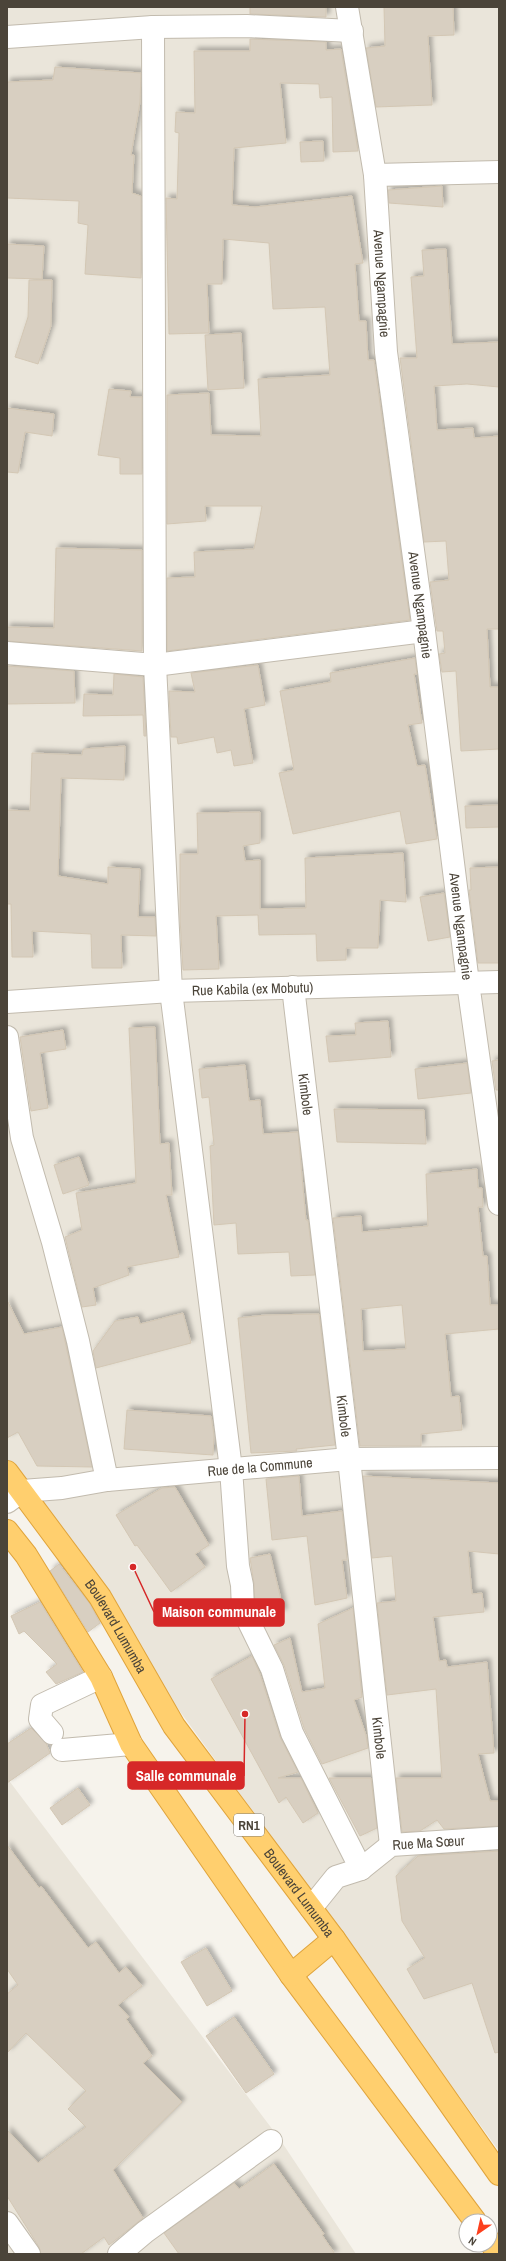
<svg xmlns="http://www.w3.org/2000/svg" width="506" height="2261" font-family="'Archivo Narrow',sans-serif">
	<defs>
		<filter id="shadow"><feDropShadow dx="3.5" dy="-3.5" stdDeviation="2" flood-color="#0004"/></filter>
	</defs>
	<rect width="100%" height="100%" fill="#f6f3ec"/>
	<!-- residential -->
	<path fill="#eae5da" d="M7 7H499V2151L7 1473Z
		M7 1778 279 2138 356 2254H7Z"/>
	<!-- building -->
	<path fill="#d8cfc1" stroke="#d3c7b4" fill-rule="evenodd" filter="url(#shadow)" d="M250 7H326V17L250 14Z
		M384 7H453L454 35 428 36 432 105 376 107 366 48 385 46Z
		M250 39 326 42V50L341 49 358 151 333 152 332 97 320 98 319 84 280 83 286 143 234 148 232 205 255 207 352 196 363 263 355 264 359 321H366L368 360H374L410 620 167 651V578L195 577 194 552 254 549 262 506H205L206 521 167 524V395L209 393 211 435 261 436 258 379 330 375 325 307 273 309 269 243 223 239 222 284H207L209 333 169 334 166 198 177 199 179 133 175 132 176 112 195 113 194 51H250Z
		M55 67 141 73 140 102 131 155H134L132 193 141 196V278L85 274 88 225 78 223 79 201 7 198V82L53 80Z
		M323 141 324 161 301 162 300 142Z
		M442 186 443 207 389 203 388 190Z
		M7 244 44 246 42 279 7 278Z
		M446 249 452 344 499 342V387L467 384 434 386 437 430 473 428 474 438 499 436V629H487L490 687H499V749L461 751 456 671 442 672 439 654 445 653 443 631H437L430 582 449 580 446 541 424 542 400 358H417L411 277 424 276 422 250Z
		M29 280H52L51 326 38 364 15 357 28 317Z
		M241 333 244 388 208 390 205 335Z
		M109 389 131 391 130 397H142V474H120V458L98 455Z
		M7 408 54 414 52 436 25 432 18 473 7 472Z
		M56 548 142 550V651L7 641V627L54 628Z
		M415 658 417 674H414L422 723 408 725 417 766 425 765 437 839 406 844 400 811 293 834 279 773 294 770 280 691 331 682 330 673Z
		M258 665 265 705 244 709 253 763 234 766 231 750 217 753 214 737 178 744 177 737H171L169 691 195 692 191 673Z
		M7 666 74 671 75 703 7 704Z
		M114 674 143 677 146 736H144L143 715 83 716 84 694 113 695Z
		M125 746 124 780 61 778 58 876 108 884V867L140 869 138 917H155L156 936 121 935 122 968H92L91 934 32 931 33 957H12L11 904H7V810L30 811 32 753 82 755 83 749Z
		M499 805V827L466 828 465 806Z
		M260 812V843L243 846 245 861 260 860V909L306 908 305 858 403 853 406 902 380 900 378 948H346V960L317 961 316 934 259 935 258 915 216 916 219 969 183 970 180 918V854H198L197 813Z
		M499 867V963H478L469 890H471L470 868Z
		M444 893 450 937 428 941 420 897Z
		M388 1021 391 1057 329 1062 326 1036 356 1035 355 1023Z
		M155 1027 160 1144 169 1143 172 1195H166L179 1257 127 1267 129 1275 93 1288 96 1305 82 1307 65 1237 82 1230 76 1193 136 1183 129 1028Z
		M63 1030 66 1049 40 1053 48 1108 31 1111 20 1037Z
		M499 1060V1090H496L492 1061Z
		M467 1063 471 1093 418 1099 415 1069Z
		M245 1065 249 1101 260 1100 263 1134 298 1132 306 1220H308L315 1275 291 1276 289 1252 238 1254 236 1223 214 1225 210 1146 214 1145 209 1097 202 1098 199 1069Z
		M334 1109 424 1110 426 1144 337 1142Z
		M79 1157 89 1185 63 1194 54 1165Z
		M477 1169 478 1188H482L483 1207H478L483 1256H487L490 1305H499V1329L445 1334 451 1397 459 1396 462 1430 421 1434V1446H360L333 1218 361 1216 362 1232 428 1226 426 1174ZM402 1305 406 1349 363 1351 361 1309Z
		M7 1300 24 1334 62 1327 92 1467 37 1466 18 1432 7 1438Z
		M183 1313 191 1343 96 1368 93 1351 115 1321 138 1317 140 1324Z
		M319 1314 335 1445 296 1449 297 1451 251 1453 238 1318 265 1315Z
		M127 1410 211 1416 214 1435 213 1455 124 1449Z
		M299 1476 302 1516 342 1511 347 1560H342L347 1598 315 1605 307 1536 272 1540 266 1479Z
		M363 1476 499 1483V1554L468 1551 472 1594 482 1593 484 1612 433 1617 439 1661 446 1660 447 1667 487 1662 494 1753 478 1754 490 1801H499V1826L444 1829 437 1820 420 1831 402 1832 396 1778H442L436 1689 387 1695 377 1603 396 1601 392 1556 372 1558Z
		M175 1487 209 1545 195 1554 205 1567 171 1592 137 1545 135 1546 116 1515 162 1488Z
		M270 1554 284 1612 260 1617 255 1607 254 1584 250 1558Z
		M59 1564 90 1604 100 1623 88 1632 50 1571Z
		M40 1602 83 1672 56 1684 46 1672 57 1664 24 1631 19 1634 11 1616Z
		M353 1608 362 1697 354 1700 366 1735 368 1748 322 1764 304 1728 284 1665 274 1645 290 1638 302 1692 325 1688 318 1624Z
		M252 1656 260 1674 280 1737 298 1772 278 1778H301L318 1813 303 1823 286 1797 279 1803 211 1679Z
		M31 1728 46 1743 50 1753 7 1783V1744Z
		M329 1778H371L377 1828 360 1836Z
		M78 1788 90 1805 62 1825 50 1808Z
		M7 1845 39 1888 41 1886 88 1948 96 1942 119 1973 126 1967 142 1986 118 2005 129 2017 126 2019 152 2056 143 2063 182 2102 113 2170 143 2218 109 2245 104 2237 81 2254H41L39 2247 7 2196V2130L38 2163 86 2127 68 2109 86 2091 26 2033 7 2053V1994L18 1985 7 1969Z
		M499 1851V2052L495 2053 472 1983 424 1999 407 1969 425 1958 402 1921 396 1876 418 1856Z
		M206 1948 232 1991 207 2006 181 1962Z
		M234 2017 274 2074 246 2093 206 2036Z
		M274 2164 324 2234 322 2235 335 2254H179L164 2233 234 2183 239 2189Z"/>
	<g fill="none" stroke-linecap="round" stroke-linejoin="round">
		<defs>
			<g id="minor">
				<path id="s1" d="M347 7 375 175 386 352 424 631 468 983 499 1204"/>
				<path d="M153 27 155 665 171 991 231 1469 238 1566 242 1585 243 1610 272 1669 292 1733 361 1869"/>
				<path d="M7 37 153 27 247 26 352 31"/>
				<path d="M375 175 499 172"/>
				<path d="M7 653 155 665 424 631"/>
				<path id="s2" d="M293 987 349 1459 391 1845"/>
				<path id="s3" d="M7 1002 171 991 499 982"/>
				<path d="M7 1037 22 1138 53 1242 78 1341 107 1480"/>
				<path id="s4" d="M7 1502 22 1491 62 1488 107 1480 349 1459 499 1458"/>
				<path d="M52 1733 40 1719 42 1705 101 1677"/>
				<path d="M62 1750 131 1744"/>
				<path id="s5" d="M311 1908 336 1877 361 1869 391 1845 499 1838"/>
				<path d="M7 2223 29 2254"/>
				<path d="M119 2254 145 2232 271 2141"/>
			</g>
			<g id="highway">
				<path id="s6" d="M7 1472 100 1597 174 1726 334 1939 499 2174"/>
				<path d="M7 1531 26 1555 101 1677 131 1744 291 1975 475 2221"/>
				<path d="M291 1975 334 1939"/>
				<path d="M490 2242 499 2254"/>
			</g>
		</defs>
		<!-- minor casing -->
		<use href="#minor" stroke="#c2bbae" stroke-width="24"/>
		<!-- highway casing -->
		<use href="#highway" stroke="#e0a43c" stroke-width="24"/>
		<!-- minor -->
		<use href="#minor" stroke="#fff" stroke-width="22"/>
		<!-- highway -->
		<use href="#highway" stroke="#ffcf6e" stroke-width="22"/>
	</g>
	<g text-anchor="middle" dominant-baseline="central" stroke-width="3.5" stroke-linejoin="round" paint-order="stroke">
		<!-- shield labels -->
		<rect fill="#fff" stroke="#817c74" stroke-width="1" x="234" y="1814" width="30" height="22" rx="3"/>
		<g font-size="13" font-weight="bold" fill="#4b4439">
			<text x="249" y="1825">RN1</text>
		</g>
		<!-- street labels -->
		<g font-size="14" fill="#4b4439" stroke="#fff">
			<text stroke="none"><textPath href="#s1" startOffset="279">Avenue Ngampagnie</textPath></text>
			<text stroke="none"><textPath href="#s1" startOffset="603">Avenue Ngampagnie</textPath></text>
			<text stroke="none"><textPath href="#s1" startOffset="927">Avenue Ngampagnie</textPath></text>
			<text stroke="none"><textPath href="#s3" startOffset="246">Rue Kabila (ex Mobutu)</textPath></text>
			<text stroke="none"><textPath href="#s2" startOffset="108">Kimbole</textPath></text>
			<text stroke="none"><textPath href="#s2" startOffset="432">Kimbole</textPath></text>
			<text stroke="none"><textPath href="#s4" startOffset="258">Rue de la Commune</textPath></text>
			<text stroke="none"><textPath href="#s6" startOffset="189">Boulevard Lumumba</textPath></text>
			<text stroke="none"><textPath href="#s2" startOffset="756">Kimbole</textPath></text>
			<text stroke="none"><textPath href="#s5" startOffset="142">Rue Ma Sœur</textPath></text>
			<text stroke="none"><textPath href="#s6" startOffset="513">Boulevard Lumumba</textPath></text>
		</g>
	</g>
	<!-- callouts -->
	<path fill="none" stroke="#d62828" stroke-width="1.5" d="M133 1567L154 1612M245 1714L244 1776"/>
	<g fill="#d62828" stroke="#fff" stroke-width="1.5">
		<circle cx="133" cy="1567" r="4"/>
		<circle cx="245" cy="1714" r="4"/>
	</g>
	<g fill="#d62828" stroke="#d62828" stroke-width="1.5">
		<rect x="154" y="1599" width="130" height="27" rx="4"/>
		<rect x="128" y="1762" width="116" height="27" rx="4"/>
	</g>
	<g font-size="15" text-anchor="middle" font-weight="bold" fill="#fff">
		<text x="219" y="1617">Maison communale</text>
		<text x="186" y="1781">Salle communale</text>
	</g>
	<!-- border -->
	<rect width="506" height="2261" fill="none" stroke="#4b4439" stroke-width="16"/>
	<!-- north arrow -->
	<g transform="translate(478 2233) rotate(214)"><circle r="19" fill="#ffffff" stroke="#b7b4b0"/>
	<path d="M0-3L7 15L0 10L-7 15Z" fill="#fc3f1d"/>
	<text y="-6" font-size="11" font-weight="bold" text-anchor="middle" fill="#4b4439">N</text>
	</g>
</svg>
